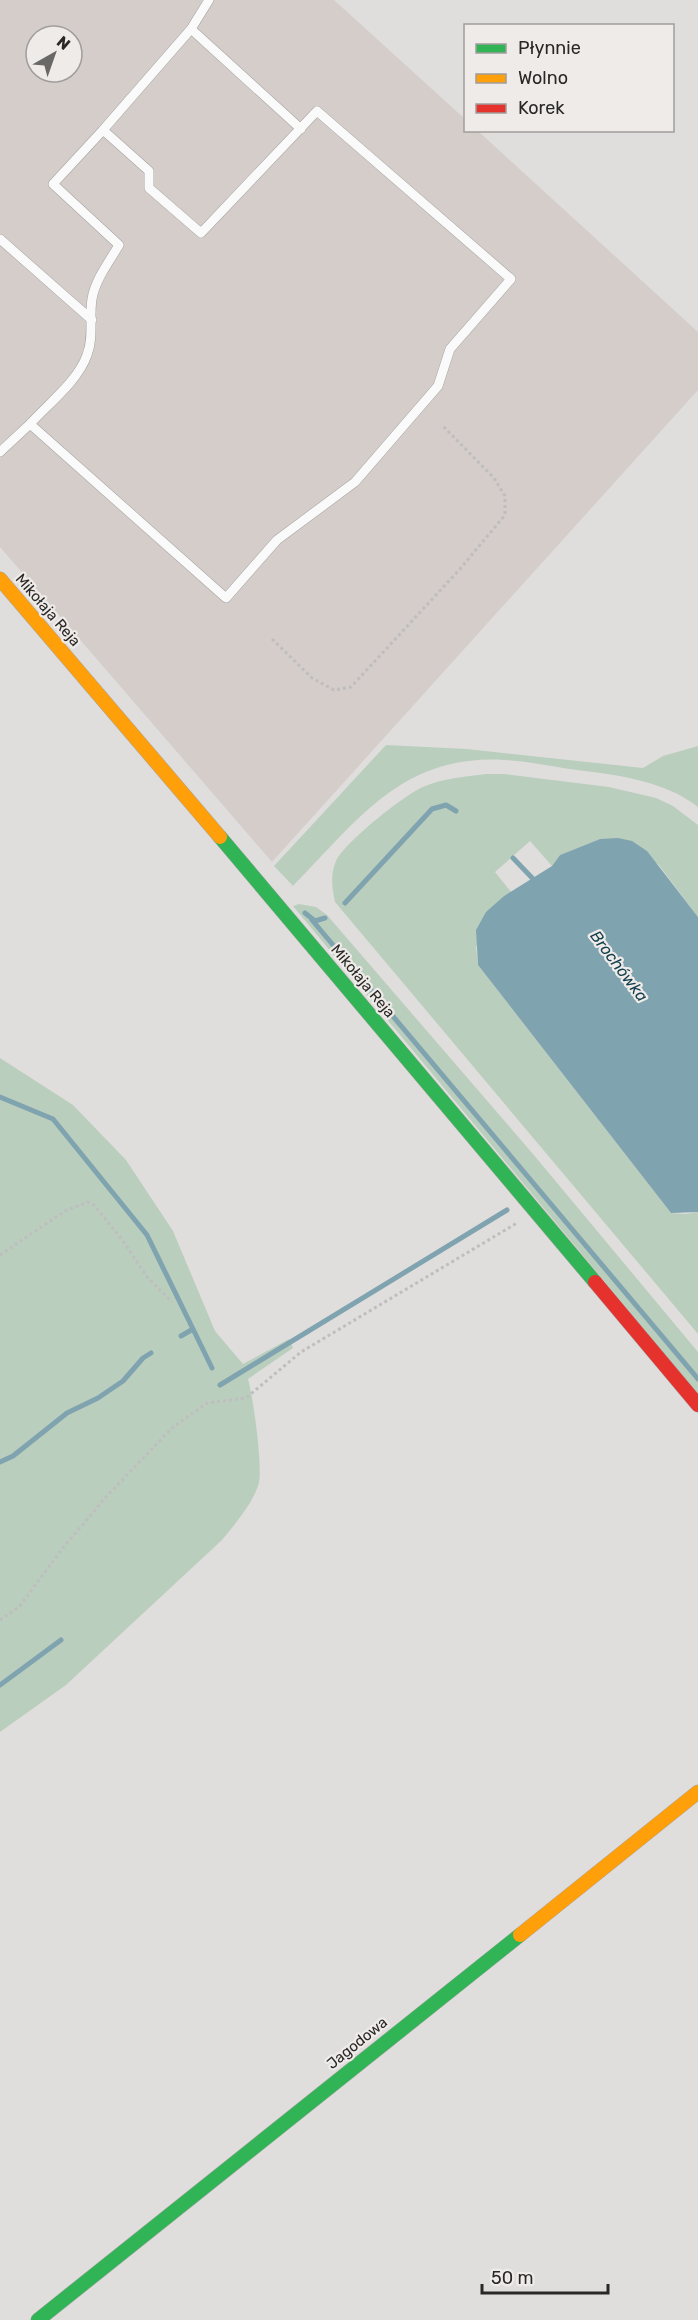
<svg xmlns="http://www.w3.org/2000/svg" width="698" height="2320" font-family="Rubik,sans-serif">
	<rect width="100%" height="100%" fill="#e0dedd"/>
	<!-- built -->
	<path fill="#d4cdca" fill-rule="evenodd" d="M0 0H334L465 119 466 130 478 131 698 332V390L272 862 0 547ZM36 36H72V72H36Z"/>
	<!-- green -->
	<path fill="#bacebd" d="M386 745 467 749 643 768 663 756 698 746V807C665 781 618 775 577 770 553 767 529 761 504 760 402 754 358 820 293 886L274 866Z
		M486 774H504L609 787 656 798 673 806 698 825V917L658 864 600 839 560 855 552 866 530 841 495 872 512 893 504 896 476 947 478 965 671 1213 686 1214 698 1212V1334L335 902C332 888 330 875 336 861 344 843 404 795 423 787 443 778 465 777 486 774Z
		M299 904 316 907 327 915 533 1154 698 1352V1394L293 906Z
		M0 1058 73 1105 126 1160 173 1231 215 1331 243 1364 289 1339 293 1348 248 1379C253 1396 264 1472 258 1486 251 1506 235 1524 222 1540L66 1685 0 1732Z"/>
	<!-- water -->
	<path fill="#80a3b0" d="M618 838 632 841 647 851 698 917V1212L671 1213 478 965 476 930 486 912 504 896 552 866 560 855 600 839Z"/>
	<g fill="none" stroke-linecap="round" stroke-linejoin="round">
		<!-- stream -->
		<path stroke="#80a3b0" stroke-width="5" d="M513 858 537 883
			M345 903 432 809 446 805 456 811
			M305 913 315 921 325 918
			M312 920 698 1379
			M0 1097 53 1119 147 1235 193 1329
			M181 1336 193 1329 212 1368
			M220 1385 507 1210
			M0 1462 13 1456 67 1413 98 1398 123 1381 143 1358 151 1353
			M0 1685 61 1640"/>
		<defs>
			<path id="lane" d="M191 29 301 129
				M103 130 53 184 119 245C109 262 95 280 92 299 89 318 94 337 87 355 78 381 48 404 30 424L226 598 277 540 355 482 438 386 450 349 511 279 317 111 201 233 149 188V171L103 130 191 29 209 0
				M0 239 92 320
				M0 452 30 424"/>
			<path id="fast" d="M220 837 595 1282
				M38 2320 520 1935"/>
			<path id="slow" d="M0 579 220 837
				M520 1935 698 1792"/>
			<path id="jam" d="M595 1282 698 1405"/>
		</defs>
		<!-- lane casing -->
		<use href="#lane" stroke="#a5a4a3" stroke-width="10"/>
		<!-- fast casing -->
		<use href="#fast" stroke="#a5a4a3" stroke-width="15"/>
		<!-- slow casing -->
		<use href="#slow" stroke="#a5a4a3" stroke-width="15"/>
		<!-- jam casing -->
		<use href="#jam" stroke="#a5a4a3" stroke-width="15"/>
		<!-- path -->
		<path stroke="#bfbebe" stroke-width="3" stroke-dasharray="3 3" stroke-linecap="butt" d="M272 639 312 678 334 690 351 687 460 569 505 515V496L494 478 442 425
			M0 1255 65 1211 88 1202 94 1205 123 1241 147 1277 172 1302
			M0 1620 19 1607 62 1549 105 1498 172 1428 207 1403 246 1398 301 1352 517 1223"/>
		<!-- lane -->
		<use href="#lane" stroke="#fafafa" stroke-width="9"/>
		<!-- fast -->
		<use href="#fast" stroke="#30b455" stroke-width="14"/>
		<!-- slow -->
		<use href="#slow" stroke="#ff9f0a" stroke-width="14"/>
		<!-- jam -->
		<use href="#jam" stroke="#e5322d" stroke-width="14"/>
	</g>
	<g text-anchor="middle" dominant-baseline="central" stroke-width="4.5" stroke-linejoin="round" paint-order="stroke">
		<!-- street labels -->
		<g font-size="15" fill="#292827" stroke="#efebe9">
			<text transform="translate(48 610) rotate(49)">Mikołaja Reja</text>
			<text transform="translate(363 981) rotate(50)">Mikołaja Reja</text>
			<text transform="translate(357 2043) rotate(-39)">Jagodowa</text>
		</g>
		<!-- water labels -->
		<g font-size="16" font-style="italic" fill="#12404e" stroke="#efebe9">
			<text transform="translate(619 966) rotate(53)">Brochówka</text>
		</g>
	</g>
	<!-- legend -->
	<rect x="464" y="24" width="210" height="108" fill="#efebe9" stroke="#a09d9b" stroke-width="1.5"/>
	<rect x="476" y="44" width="30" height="9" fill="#30b455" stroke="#a09d9b" stroke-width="1.5"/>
	<text x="518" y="54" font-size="18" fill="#292827">Płynnie</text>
	<rect x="476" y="74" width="30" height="9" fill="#ff9f0a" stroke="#a09d9b" stroke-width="1.5"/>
	<text x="518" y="84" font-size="18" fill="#292827">Wolno</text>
	<rect x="476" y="104" width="30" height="9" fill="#e5322d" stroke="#a09d9b" stroke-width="1.5"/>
	<text x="518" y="114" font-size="18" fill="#292827">Korek</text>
	<!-- north arrow -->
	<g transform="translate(54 54) rotate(40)"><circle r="28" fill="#efebe9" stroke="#a09d9b" stroke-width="1.5"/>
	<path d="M0-4.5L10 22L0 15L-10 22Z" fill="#696867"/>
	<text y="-9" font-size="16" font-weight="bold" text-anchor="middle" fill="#292827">N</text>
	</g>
	<!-- scale -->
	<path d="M482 2284v9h126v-9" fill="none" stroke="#292827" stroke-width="3"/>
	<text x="491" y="2284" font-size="18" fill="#292827" stroke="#efebe9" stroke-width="4.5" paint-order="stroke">50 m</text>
</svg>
